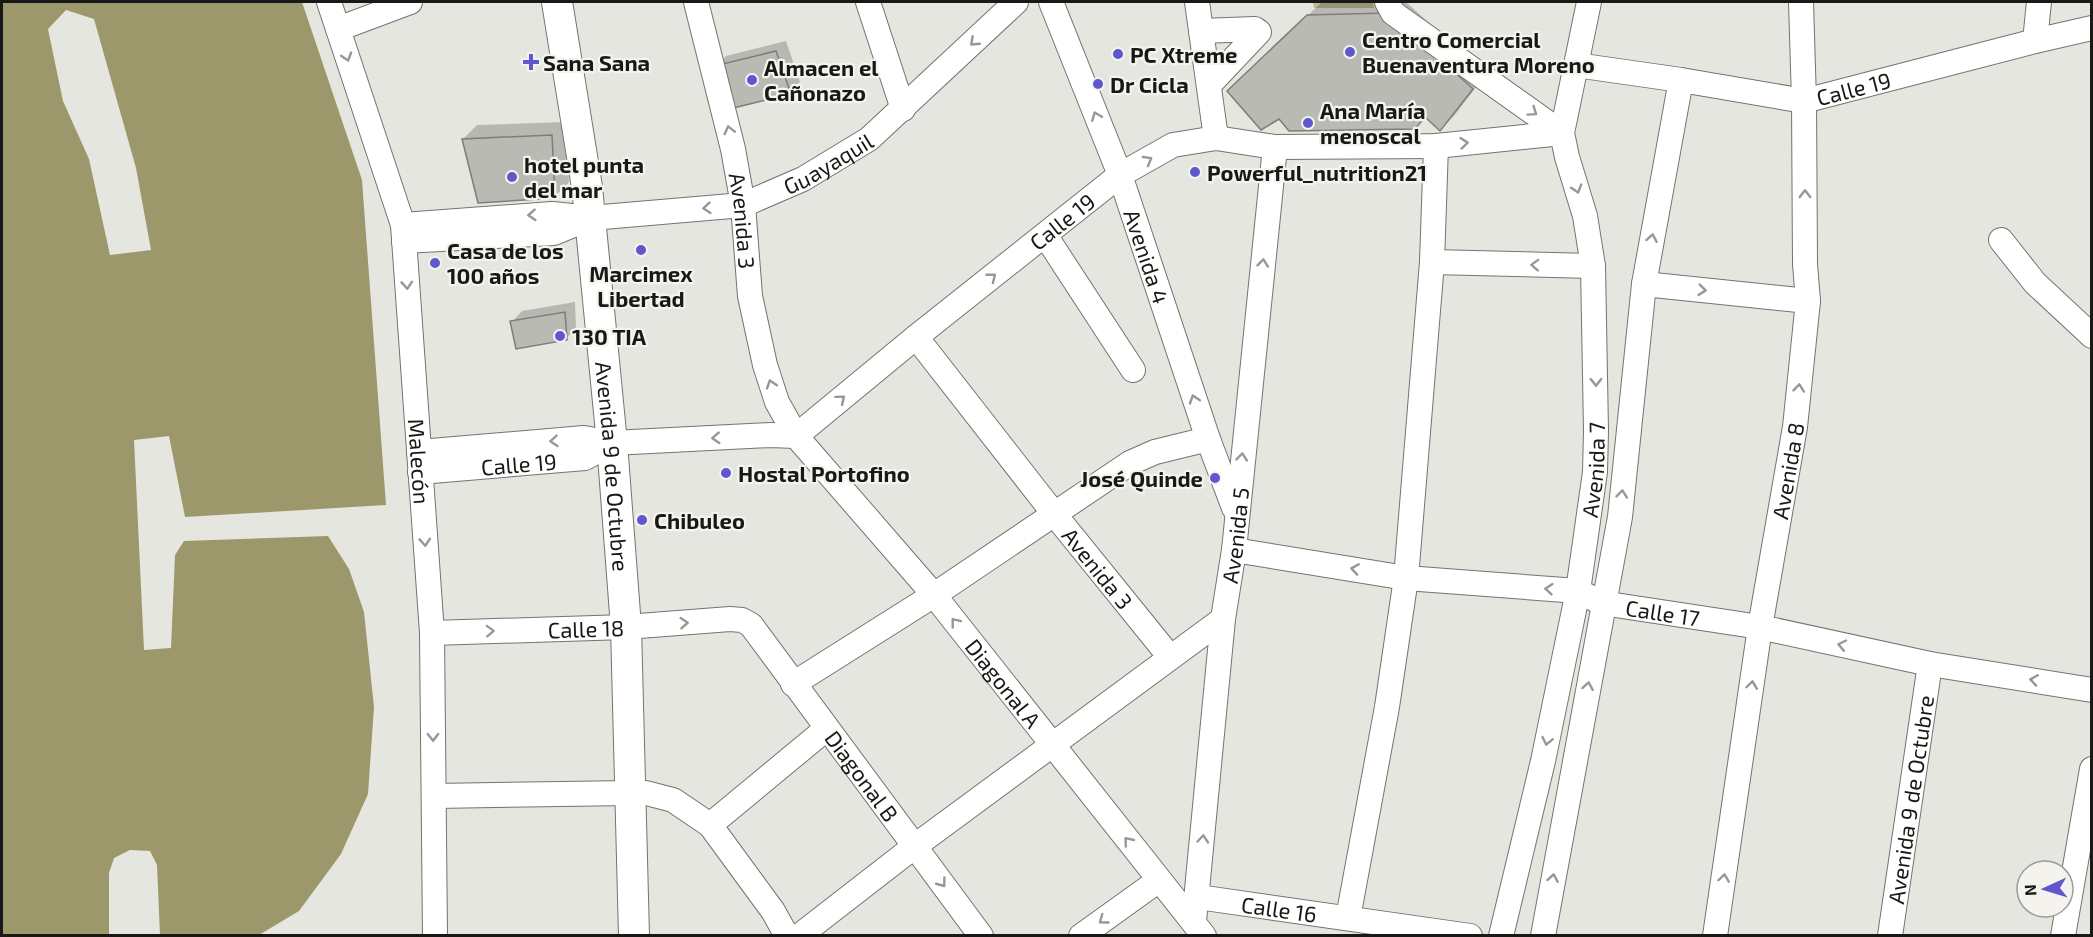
<svg xmlns="http://www.w3.org/2000/svg" width="2093" height="937" font-family="'Exo 2',sans-serif">
	<rect width="100%" height="100%" fill="#e6e6e0"/>
	<!-- green -->
	<path fill="#bfba93" d="M1313 2H1373L1374 8H1314Z"/>
	<!-- water -->
	<path fill="#9d986c" fill-rule="evenodd" d="M2 2H302L362 180 386 505 185 517 169 436 134 440 144 650 171 648 175 555 184 541 328 536 349 569 364 612 374 707 368 794 341 854 299 911 259 935H160L157 865 150 851 130 850 114 858 109 873V935H2ZM66 10 94 19 136 168 151 250 110 255 89 159 63 101 48 29Z"/>
	<!-- shadow -->
	<path fill="#0003" d="M1322 2H1406L1486 74 1454 116 1440 129 1426 116 1243 77Z
		M786 41 800 82 790 93 716 66 726 56Z
		M565 122 569 182 555 196 463 139 477 125Z
		M575 302 576 328 566 339 512 322 522 311Z"/>
	<!-- building -->
	<path fill="#babab4" stroke="#7e7e79" stroke-width="1.5" d="M1390 13 1473 89 1440 131 1425 117 1415 129 1289 131 1279 119 1261 130 1227 91 1307 15Z
		M776 51 791 94 729 109 714 66Z
		M552 135 555 198 478 203 462 139Z
		M565 312 567 340 516 349 510 321Z"/>
	<g fill="none" stroke-linecap="round" stroke-linejoin="round">
		<defs>
			<g id="minor">
				<path id="s1" d="M329 2 403 225 432 633 435 936"/>
				<path id="s2" d="M696 2 733 149 743 205 750 296 765 365 777 402 796 436 934 595 1204 936"/>
				<path d="M868 2 903 109"/>
				<path id="s3" d="M1051 2 1120 175 1208 439 1234 508"/>
				<path d="M1197 2 1216 138"/>
				<path d="M1387 2 1393 13 1562 133"/>
				<path d="M338 29 410 2"/>
				<path d="M1201 31 1255 29 1259 32 1209 85"/>
				<path d="M2035 41 2039 2"/>
				<path id="s4" d="M1576 65 1681 80 1804 101 2035 41 2092 28"/>
				<path id="s5" d="M403 225 552 214 591 218 743 205 803 179 869 139 1016 2"/>
				<path d="M1045 235 1133 370"/>
				<path d="M2001 240 2035 283 2092 336"/>
				<path d="M404 241 554 233 588 219"/>
				<path d="M1432 262 1593 266"/>
				<path d="M1644 284 1808 301"/>
				<path id="s6" d="M916 337 1055 515 1170 657"/>
				<path id="s7" d="M419 452 584 438 612 443 770 435 796 436 916 337 1120 175 1173 145 1216 138 1275 147 1436 146 1562 133"/>
				<path id="s8" d="M420 472 585 458 612 443"/>
				<path id="s9" d="M1234 550 1406 578 1578 591 1602 603 1760 627 1930 664 2092 690"/>
				<path id="s10" d="M432 633 626 627 730 619 742 620 751 625 981 936"/>
				<path d="M793 684 934 595 1130 463 1155 452 1208 439"/>
				<path d="M434 796 631 793H646L673 800 710 825 773 911 787 936"/>
				<path d="M710 825 826 729"/>
				<path id="s11" d="M1198 897 1470 936"/>
				<path d="M1348 918 1387 707 1406 578 1432 262 1436 146"/>
				<path id="s12" d="M1194 921 1223 619 1234 550 1275 147"/>
				<path d="M799 936 915 846 1223 619"/>
				<path d="M1081 936 1159 880"/>
				<path id="s13" d="M1501 936 1543 761 1578 591 1595 472 1596 431 1593 266 1585 216 1567 157 1562 133 1589 2"/>
				<path d="M1543 936 1620 517 1644 284 1681 80"/>
				<path id="s14" d="M1715 936 1760 627 1795 427 1808 301 1805 264 1804 101 1801 2"/>
				<path id="s15" d="M1890 936 1930 664"/>
				<path d="M2063 936 2092 769"/>
			</g>
			<g id="major">
				<path id="s16" d="M557 2 587 187 612 443 626 627 634 936"/>
			</g>
		</defs>
		<!-- minor casing -->
		<use href="#minor" stroke="#74736e" stroke-width="26"/>
		<!-- major casing -->
		<use href="#major" stroke="#74736e" stroke-width="32"/>
		<!-- minor -->
		<use href="#minor" stroke="#fff" stroke-width="24"/>
		<!-- major -->
		<use href="#major" stroke="#fff" stroke-width="30"/>
	</g>
	<!-- one-way arrows -->
	<defs><path id="oneway-chevron" d="M-2-3.5L2.5 0L-2 3.5" fill="none" stroke-width="1.6" stroke-linecap="round" stroke-linejoin="round" transform="scale(1.5)"/></defs>
	<g stroke="#979796">
		<use href="#oneway-chevron" transform="translate(974 42) rotate(137)"/>
		<use href="#oneway-chevron" transform="translate(347 57) rotate(72)"/>
		<use href="#oneway-chevron" transform="translate(1533 112) rotate(35)"/>
		<use href="#oneway-chevron" transform="translate(1096 116) rotate(-112)"/>
		<use href="#oneway-chevron" transform="translate(729 130) rotate(-104)"/>
		<use href="#oneway-chevron" transform="translate(1464 143) rotate(-6)"/>
		<use href="#oneway-chevron" transform="translate(1148 160) rotate(-30)"/>
		<use href="#oneway-chevron" transform="translate(1577 189) rotate(73)"/>
		<use href="#oneway-chevron" transform="translate(1805 194) rotate(-90)"/>
		<use href="#oneway-chevron" transform="translate(707 208) rotate(175)"/>
		<use href="#oneway-chevron" transform="translate(532 215) rotate(176)"/>
		<use href="#oneway-chevron" transform="translate(1652 238) rotate(-80)"/>
		<use href="#oneway-chevron" transform="translate(1263 263) rotate(-84)"/>
		<use href="#oneway-chevron" transform="translate(1535 265) rotate(-178)"/>
		<use href="#oneway-chevron" transform="translate(992 277) rotate(-38)"/>
		<use href="#oneway-chevron" transform="translate(407 285) rotate(86)"/>
		<use href="#oneway-chevron" transform="translate(1702 290) rotate(6)"/>
		<use href="#oneway-chevron" transform="translate(1596 382) rotate(89)"/>
		<use href="#oneway-chevron" transform="translate(771 384) rotate(-108)"/>
		<use href="#oneway-chevron" transform="translate(1799 388) rotate(-84)"/>
		<use href="#oneway-chevron" transform="translate(841 399) rotate(-40)"/>
		<use href="#oneway-chevron" transform="translate(1194 399) rotate(-108)"/>
		<use href="#oneway-chevron" transform="translate(716 438) rotate(177)"/>
		<use href="#oneway-chevron" transform="translate(554 441) rotate(175)"/>
		<use href="#oneway-chevron" transform="translate(1242 457) rotate(-84)"/>
		<use href="#oneway-chevron" transform="translate(1622 494) rotate(-84)"/>
		<use href="#oneway-chevron" transform="translate(425 542) rotate(86)"/>
		<use href="#oneway-chevron" transform="translate(1355 569) rotate(-171)"/>
		<use href="#oneway-chevron" transform="translate(1549 589) rotate(-175)"/>
		<use href="#oneway-chevron" transform="translate(955 622) rotate(-128)"/>
		<use href="#oneway-chevron" transform="translate(684 623) rotate(-4)"/>
		<use href="#oneway-chevron" transform="translate(490 631) rotate(-2)"/>
		<use href="#oneway-chevron" transform="translate(1842 645) rotate(-168)"/>
		<use href="#oneway-chevron" transform="translate(2034 680) rotate(-171)"/>
		<use href="#oneway-chevron" transform="translate(1752 685) rotate(-82)"/>
		<use href="#oneway-chevron" transform="translate(1588 686) rotate(-80)"/>
		<use href="#oneway-chevron" transform="translate(433 737) rotate(89)"/>
		<use href="#oneway-chevron" transform="translate(1547 741) rotate(102)"/>
		<use href="#oneway-chevron" transform="translate(1203 839) rotate(-85)"/>
		<use href="#oneway-chevron" transform="translate(1128 841) rotate(-129)"/>
		<use href="#oneway-chevron" transform="translate(1553 878) rotate(-80)"/>
		<use href="#oneway-chevron" transform="translate(1724 878) rotate(-82)"/>
		<use href="#oneway-chevron" transform="translate(942 883) rotate(53)"/>
		<use href="#oneway-chevron" transform="translate(1103 920) rotate(144)"/>
	</g>
	<!-- markers -->
	<g fill="#6057cf" stroke="#f4f3ed" stroke-width="2">
		<circle cx="1350" cy="52" r="6"/>
		<circle cx="1118" cy="54" r="6"/>
		<path d="M528 53h6v6h6v6h-6v6h-6v-6h-6v-6h6z"/>
		<circle cx="752" cy="80" r="6"/>
		<circle cx="1098" cy="84" r="6"/>
		<circle cx="1308" cy="123" r="6"/>
		<circle cx="1195" cy="172" r="6"/>
		<circle cx="512" cy="177" r="6"/>
		<circle cx="641" cy="250" r="6"/>
		<circle cx="435" cy="263" r="6"/>
		<circle cx="560" cy="336" r="6"/>
		<circle cx="726" cy="473" r="6"/>
		<circle cx="1215" cy="478" r="6"/>
		<circle cx="642" cy="520" r="6"/>
	</g>
	<g text-anchor="middle" dominant-baseline="central" stroke-width="4.5" stroke-linejoin="round" paint-order="stroke">
		<!-- poi labels -->
		<g font-size="22" font-weight="bold" fill="#181816" stroke="#f4f3ed" text-anchor="start">
			<text x="1362" y="39">Centro Comercial<tspan x="1362" dy="25">Buenaventura Moreno</tspan></text>
			<text x="1130" y="54">PC Xtreme</text>
			<text x="543" y="62">Sana Sana</text>
			<text x="764" y="67">Almacen el<tspan x="764" dy="25">Cañonazo</tspan></text>
			<text x="1110" y="84">Dr Cicla</text>
			<text x="1320" y="110">Ana María<tspan x="1320" dy="25">menoscal</tspan></text>
			<text x="524" y="164">hotel punta<tspan x="524" dy="25">del mar</tspan></text>
			<text x="1207" y="172">Powerful_nutrition21</text>
			<text x="447" y="250">Casa de los<tspan x="447" dy="25">100 años</tspan></text>
			<text x="641" y="273" text-anchor="middle">Marcimex<tspan x="641" dy="25">Libertad</tspan></text>
			<text x="572" y="336">130 TIA</text>
			<text x="738" y="473">Hostal Portofino</text>
			<text x="1203" y="478" text-anchor="end">José Quinde</text>
			<text x="654" y="520">Chibuleo</text>
		</g>
		<!-- street labels -->
		<g font-size="22" fill="#181816" stroke="#f4f3ed">
			<text stroke="none"><textPath href="#s4" startOffset="282">Calle 19</textPath></text>
			<text stroke="none"><textPath href="#s5" startOffset="436">Guayaquil</textPath></text>
			<text stroke="none"><textPath href="#s2" startOffset="224">Avenida 3</textPath></text>
			<text stroke="none"><textPath href="#s7" startOffset="720">Calle 19</textPath></text>
			<text stroke="none"><textPath href="#s3" startOffset="272">Avenida 4</textPath></text>
			<text stroke="none"><textPath href="#s1" startOffset="472">Malecón</textPath></text>
			<text stroke="none"><textPath href="#s8" startOffset="99">Calle 19</textPath></text>
			<text stroke="none"><textPath href="#s16" startOffset="468">Avenida 9 de Octubre</textPath></text>
			<text stroke="none"><textPath href="#s13" startOffset="476">Avenida 7</textPath></text>
			<text stroke="none"><textPath href="#s14" startOffset="471">Avenida 8</textPath></text>
			<text stroke="none"><textPath href="#s12" startOffset="388">Avenida 5</textPath></text>
			<text stroke="none"><textPath href="#s6" startOffset="294">Avenida 3</textPath></text>
			<text stroke="none"><textPath href="#s9" startOffset="435">Calle 17</textPath></text>
			<text stroke="none"><textPath href="#s10" startOffset="154">Calle 18</textPath></text>
			<text stroke="none"><textPath href="#s2" startOffset="771">Diagonal A</textPath></text>
			<text stroke="none"><textPath href="#s10" startOffset="508">Diagonal B</textPath></text>
			<text stroke="none"><textPath href="#s15" startOffset="138">Avenida 9 de Octubre</textPath></text>
			<text stroke="none"><textPath href="#s11" startOffset="82">Calle 16</textPath></text>
		</g>
	</g>
	<!-- border -->
	<rect width="2093" height="937" fill="none" stroke="#181816" stroke-width="6"/>
	<!-- north arrow -->
	<g transform="translate(2045 889) rotate(266)"><circle r="28" fill="#f4f3ed" stroke="#9c9b97" stroke-width="1.5"/>
	<path d="M0-4.5L10 22L0 15L-10 22Z" fill="#6057cf"/>
	<text y="-9" font-size="16" font-weight="bold" text-anchor="middle" fill="#181816">N</text>
	</g>
</svg>
